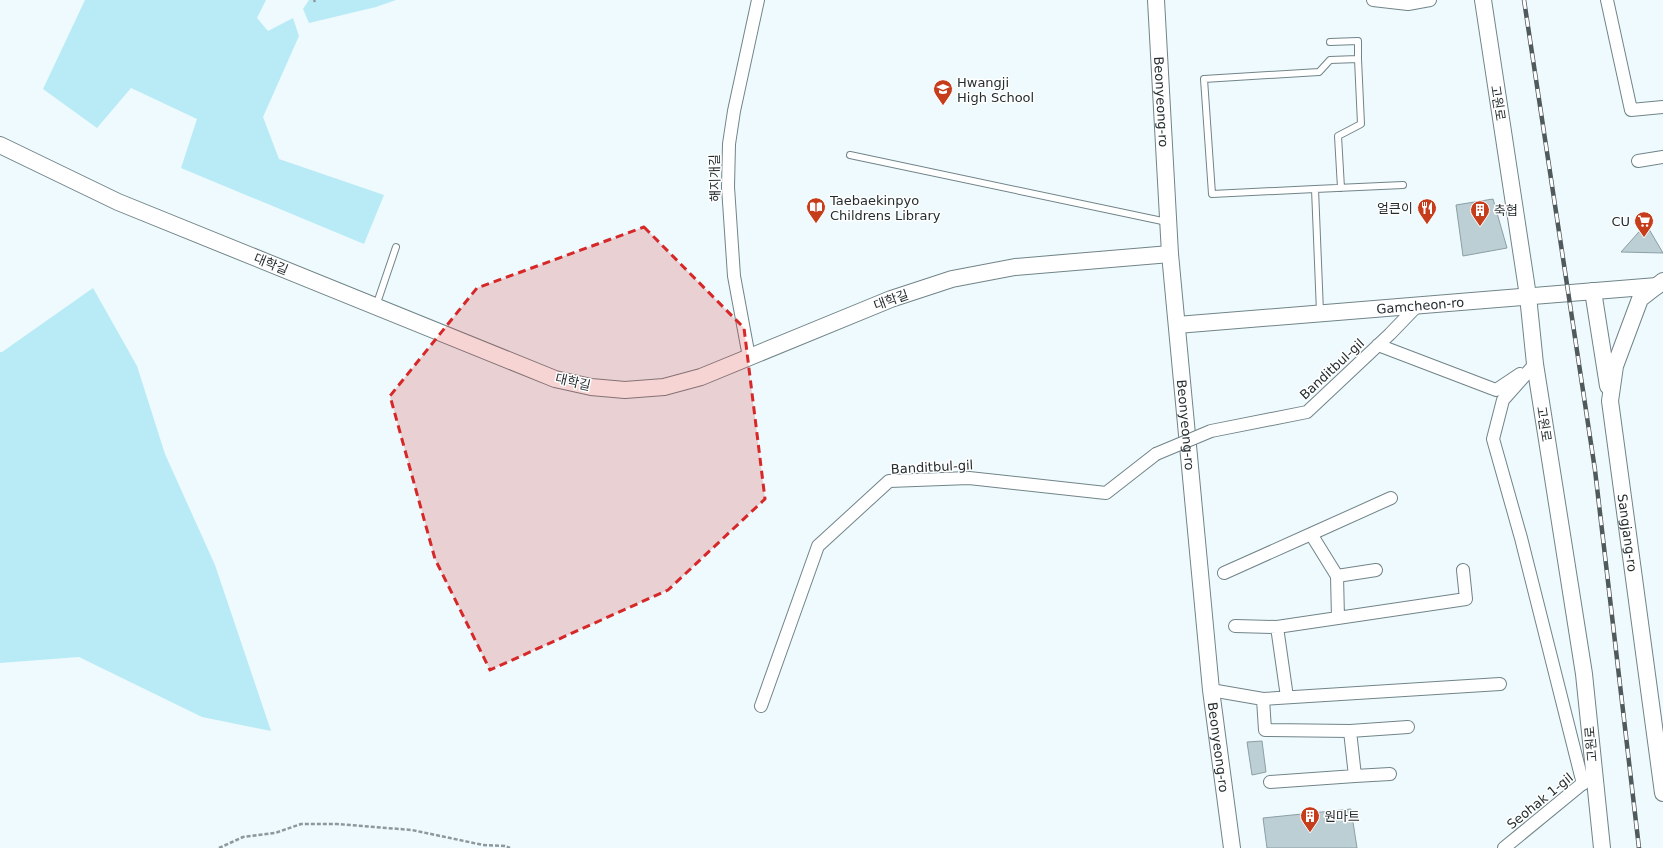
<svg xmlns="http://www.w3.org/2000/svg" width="1663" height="848" font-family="'DejaVu Sans','Noto Sans KR',sans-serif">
	<rect width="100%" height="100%" fill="#eefafd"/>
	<!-- green -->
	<path fill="#b9ebf7" d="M85 0H266L257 18 268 31 293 18 299 36 263 117 279 159 384 195 364 244 181 168 197 119 131 88 97 128 43 89Z
		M309 0H396L376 7 309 23 303 9Z
		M93 288 137 366 165 454 215 565 271 731 202 717 79 657 0 663V352H2Z"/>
	<!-- building -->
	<path fill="#bbcfd4" stroke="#8c9fa4" d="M1493 199 1507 248 1463 256 1456 205Z
		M1646 224 1663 253 1621 252Z
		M1262 741 1266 772 1252 775 1247 742Z
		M1351 809 1357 848H1267L1263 818Z"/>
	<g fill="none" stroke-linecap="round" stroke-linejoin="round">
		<defs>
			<path id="service" d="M1330 42 1358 41V59
				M850 155 1167 222
				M1315 189 1403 185
				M376 306 396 247
				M1320 312 1315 189 1212 194 1204 79 1319 72 1330 60 1358 59 1361 124 1338 136 1341 188"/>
			<path id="minor" d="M1373 0 1408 4 1430 0
				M1607 0 1631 110 1663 107
				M1638 161 1663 157
				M1378 345 1496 390 1520 374
				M749 357 734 276 728 187 729 144 734 111 758 0
				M1535 364 1503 400 1493 439 1521 538 1583 784
				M1211 431 1307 412 1390 334 1417 306
				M1311 534 1391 498
				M1224 573 1311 534 1337 576
				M1338 618 1337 576 1376 570
				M1235 626 1277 627
				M1211 690 1263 699 1500 684
				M1287 697 1277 627 1466 599 1463 570
				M1263 699 1265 730 1350 731 1355 776 1270 782
				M761 706 818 546 889 481 969 478 1106 493 1156 454
				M1350 731 1408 727
				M1355 776 1390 774
				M1504 848 1588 779"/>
			<g id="tertiary">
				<path id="s1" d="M1156 0 1170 254 1211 690 1232 848"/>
				<path d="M1483 0 1528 296 1535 364 1584 674 1602 848"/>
				<path d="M0 145 118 202 555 379 591 387 625 390 664 387 701 377 891 299 952 279 1015 267 1170 254"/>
				<path id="s2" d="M1663 281 1640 299 1615 366 1610 401 1663 793"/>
				<path d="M1593 291 1608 386"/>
				<path id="s3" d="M1177 325 1657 286"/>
			</g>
		</defs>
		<!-- service casing -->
		<use href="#service" stroke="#718489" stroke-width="8"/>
		<!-- minor casing -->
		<use href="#minor" stroke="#718489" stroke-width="14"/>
		<!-- tertiary casing -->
		<use href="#tertiary" stroke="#718489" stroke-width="18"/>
		<!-- path -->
		<path stroke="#8e989a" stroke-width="2.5" stroke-dasharray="4 2" stroke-linecap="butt" d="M314 0 315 2
			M219 848 243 837 275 833 301 824H337L412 830 483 845 505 846 510 848"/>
		<!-- service -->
		<use href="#service" stroke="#fff" stroke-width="6"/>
		<!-- minor -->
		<use href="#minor" stroke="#fff" stroke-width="12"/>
		<!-- tertiary -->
		<use href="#tertiary" stroke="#fff" stroke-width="16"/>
		<defs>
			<path id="rail" d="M1524 0 1595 470 1639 848"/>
		</defs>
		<!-- rail casing -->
		<use href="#rail" stroke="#50595b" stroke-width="4.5"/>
		<!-- rail -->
		<use href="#rail" stroke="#fff" stroke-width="3" stroke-dasharray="9" stroke-linecap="butt"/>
		<defs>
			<path id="minor-bridge" d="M1156 454 1211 431"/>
		</defs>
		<!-- minor-bridge casing -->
		<use href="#minor-bridge" stroke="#718489" stroke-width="14" stroke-linecap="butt"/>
		<!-- minor-bridge -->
		<use href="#minor-bridge" stroke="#fff" stroke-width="12"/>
	</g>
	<!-- marked area -->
	<path fill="#d62828" fill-opacity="0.2" stroke="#d62828" stroke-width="3" stroke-dasharray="8 5" stroke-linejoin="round" d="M644 227 744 328 765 499 668 590 490 670 435 559 390 396 477 288Z"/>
	<!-- icons -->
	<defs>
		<symbol id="school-pin" viewBox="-11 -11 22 30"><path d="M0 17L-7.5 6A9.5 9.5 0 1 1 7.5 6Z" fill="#c63d1b" stroke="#fff"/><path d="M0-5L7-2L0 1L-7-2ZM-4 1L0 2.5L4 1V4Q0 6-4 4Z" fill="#fff"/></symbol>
		<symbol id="library-pin" viewBox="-11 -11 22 30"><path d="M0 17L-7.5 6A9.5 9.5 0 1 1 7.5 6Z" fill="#c63d1b" stroke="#fff"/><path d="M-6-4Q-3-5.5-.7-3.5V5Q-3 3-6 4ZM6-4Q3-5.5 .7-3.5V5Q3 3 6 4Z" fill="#fff"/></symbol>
		<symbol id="restaurant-pin" viewBox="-11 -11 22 30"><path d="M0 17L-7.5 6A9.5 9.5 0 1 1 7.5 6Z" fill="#c63d1b" stroke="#fff"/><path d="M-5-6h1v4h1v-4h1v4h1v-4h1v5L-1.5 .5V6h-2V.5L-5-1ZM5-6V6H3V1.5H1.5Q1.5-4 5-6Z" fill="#fff"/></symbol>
		<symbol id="building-pin" viewBox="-11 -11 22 30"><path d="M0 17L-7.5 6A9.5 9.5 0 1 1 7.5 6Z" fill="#c63d1b" stroke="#fff"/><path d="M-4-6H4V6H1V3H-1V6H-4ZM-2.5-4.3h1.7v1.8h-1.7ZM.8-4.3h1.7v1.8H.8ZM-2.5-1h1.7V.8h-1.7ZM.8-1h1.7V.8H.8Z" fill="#fff"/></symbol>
		<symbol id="supermarket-pin" viewBox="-11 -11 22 30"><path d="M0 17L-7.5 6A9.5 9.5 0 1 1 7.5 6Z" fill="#c63d1b" stroke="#fff"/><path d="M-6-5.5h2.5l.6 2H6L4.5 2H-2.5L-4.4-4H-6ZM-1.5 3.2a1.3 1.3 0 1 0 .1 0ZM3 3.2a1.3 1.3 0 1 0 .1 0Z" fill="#fff"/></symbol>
	</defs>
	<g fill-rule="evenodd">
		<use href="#school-pin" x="932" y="78" width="22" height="30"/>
		<use href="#library-pin" x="805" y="196" width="22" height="30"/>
		<use href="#restaurant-pin" x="1416" y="197" width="22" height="30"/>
		<use href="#building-pin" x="1469" y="199" width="22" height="30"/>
		<use href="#supermarket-pin" x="1633" y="210" width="22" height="30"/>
		<use href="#building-pin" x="1299" y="805" width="22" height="30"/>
	</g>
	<g text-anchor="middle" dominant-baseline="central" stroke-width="3" stroke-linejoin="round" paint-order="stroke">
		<!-- poi labels -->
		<g font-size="13" fill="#252d2f" stroke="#fff" text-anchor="start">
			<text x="957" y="82">Hwangji<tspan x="957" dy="15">High School</tspan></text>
			<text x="830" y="200">Taebaekinpyo<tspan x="830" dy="15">Childrens Library</tspan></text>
			<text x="1413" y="208" text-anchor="end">얼큰이</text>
			<text x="1494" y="210">축협</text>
			<text x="1630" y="221" text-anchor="end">CU</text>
			<text x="1324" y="816">원마트</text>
		</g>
		<!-- street labels -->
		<g font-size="13" fill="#252d2f" stroke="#fff">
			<text stroke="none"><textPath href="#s1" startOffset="102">Beonyeong-ro</textPath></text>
			<text transform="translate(1498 103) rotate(81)">고원로</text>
			<text transform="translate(715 178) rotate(-91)">해지개길</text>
			<text transform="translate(271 264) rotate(22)">대학길</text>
			<text transform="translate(891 300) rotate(-20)">대학길</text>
			<text stroke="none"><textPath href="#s3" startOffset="244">Gamcheon-ro</textPath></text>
			<text transform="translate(1332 369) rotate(-43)">Banditbul-gil</text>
			<text transform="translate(573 382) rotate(13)">대학길</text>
			<text transform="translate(1544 424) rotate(81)">고원로</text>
			<text stroke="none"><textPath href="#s1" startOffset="426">Beonyeong-ro</textPath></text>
			<text transform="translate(932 467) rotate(-3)">Banditbul-gil</text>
			<text stroke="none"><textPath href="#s2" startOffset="269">Sangjang-ro</textPath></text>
			<text transform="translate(1591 744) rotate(-95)">고원로</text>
			<text stroke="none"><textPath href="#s1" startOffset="750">Beonyeong-ro</textPath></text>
			<text transform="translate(1540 801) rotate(-39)">Seohak 1-gil</text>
		</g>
	</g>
</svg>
